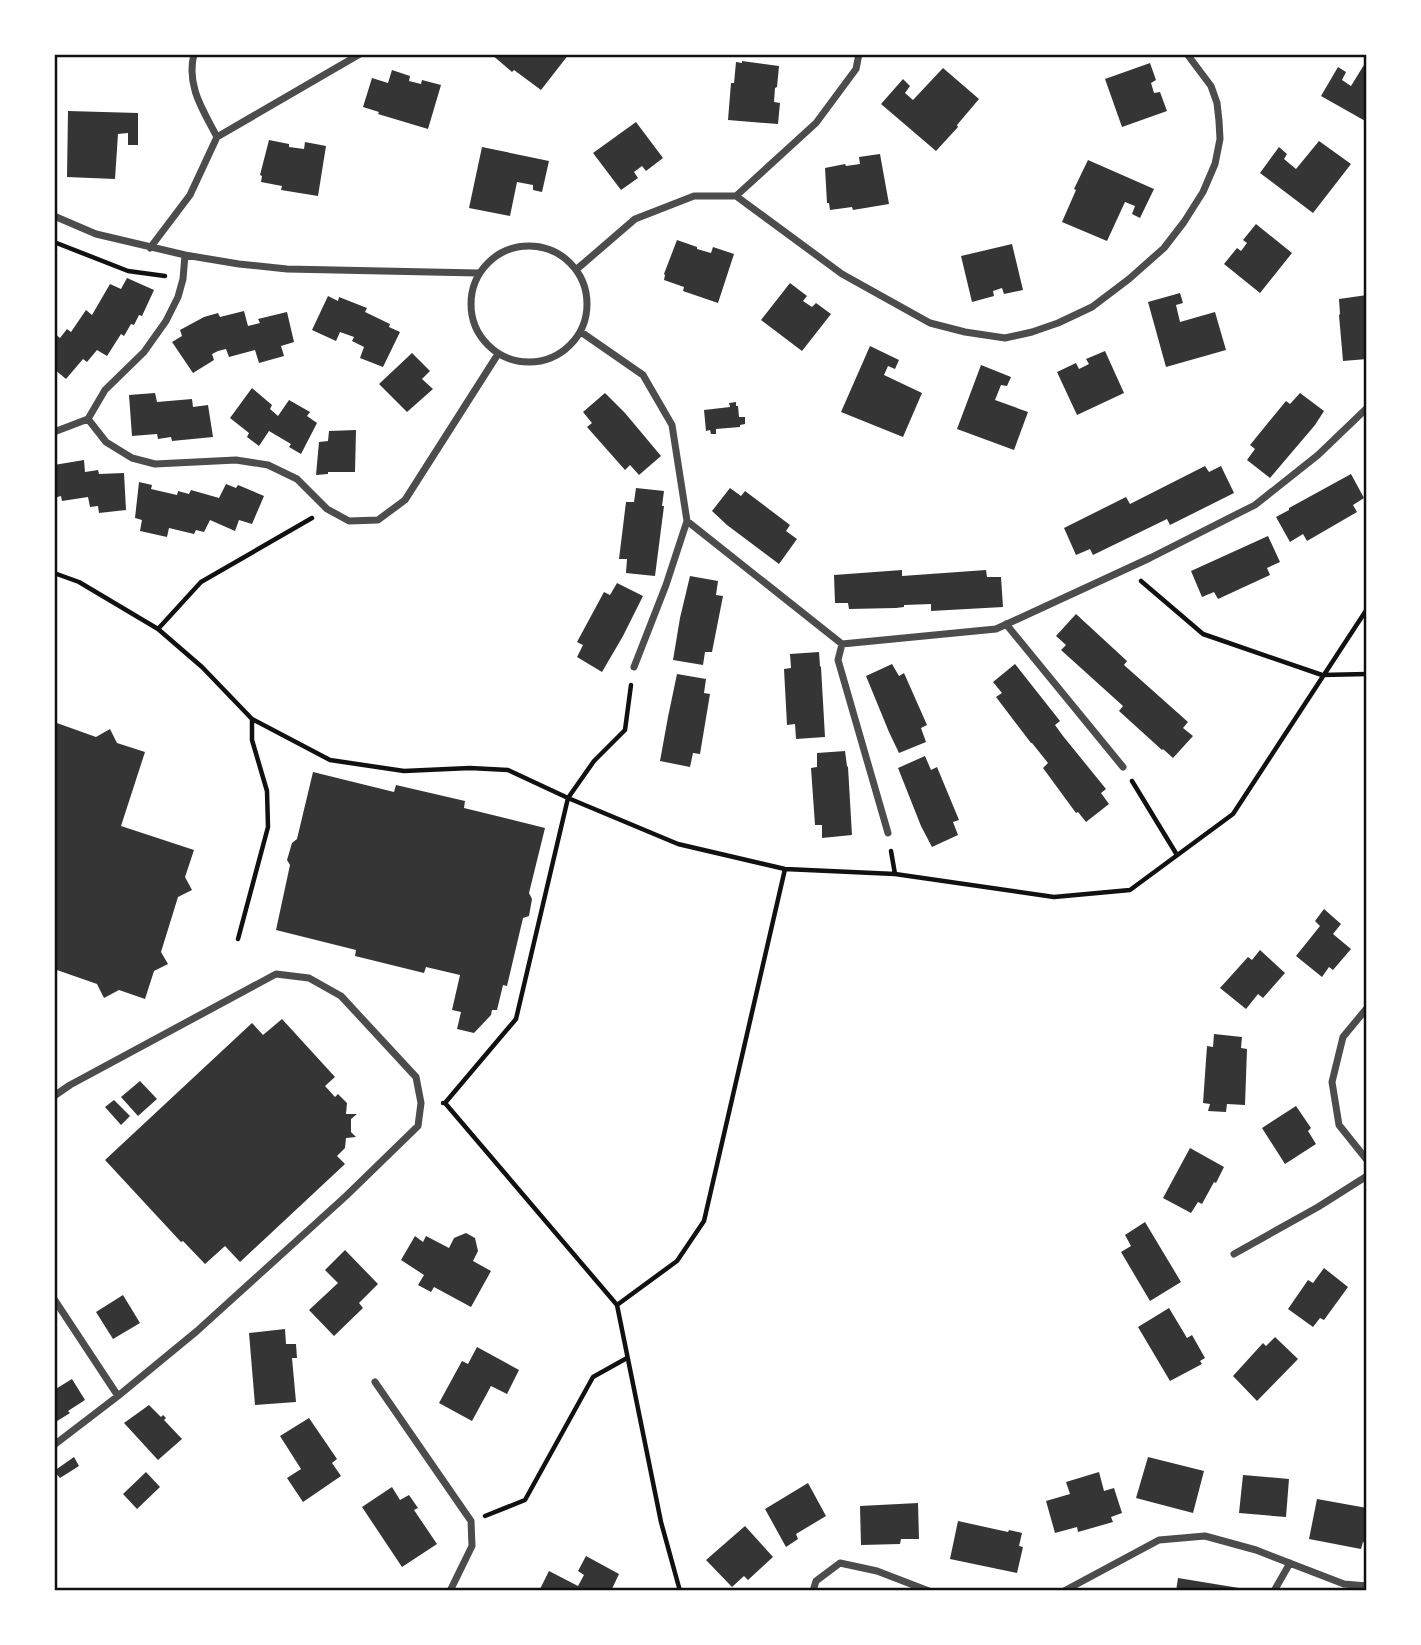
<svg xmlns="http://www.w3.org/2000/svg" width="1421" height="1645" font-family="'Space Grotesk',sans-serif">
	<rect width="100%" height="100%" fill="#fff"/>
	<!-- building -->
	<path fill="#353535" d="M491 54H569L541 90 514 70 512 72Z
		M1367 60V122L1321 96 1338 67 1346 72 1342 80 1351 86Z
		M742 61 779 66 777 87 775 88 774 102 780 103 778 124 728 120 731 83H734L736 62 742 63Z
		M1150 63 1156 80 1151 83 1154 93 1160 92 1167 111 1122 127 1105 79Z
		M943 68 979 99 957 125 958 127 936 151 881 104 903 79 910 86 905 93 913 100Z
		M392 70 410 76 409 81 421 84 422 80 441 85 428 129 378 114 379 112 363 107 372 78 388 83Z
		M68 111 138 113V145H128V133L118 134 115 179 67 177Z
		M636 122 663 158 646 171 642 166 634 172 638 178 621 190 593 153Z
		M269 140 289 144V147L304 149 305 142 326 146 318 196 281 190 282 186 261 182 262 176 260 175Z
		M1319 141 1351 164 1313 213 1260 173 1279 147 1287 154 1284 159 1296 169Z
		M482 147 549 161 542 192 533 190V185L517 182 510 216 469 208Z
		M880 154 889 204 853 210 852 207 830 210 829 203H827L825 168 845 164 846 166 860 164 859 157Z
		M1088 160 1154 189 1140 218 1132 214 1135 206 1125 202 1107 241 1062 222 1076 190 1074 189Z
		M1256 224 1292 253 1260 293 1224 264 1237 248 1241 251 1247 243 1243 240Z
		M677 240 697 247V249L711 253 713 247 734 254 718 303 683 291 684 287 664 280 665 275 664 274Z
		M1012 244 1023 290 1004 294 1002 288 993 291 994 296 972 302 961 256Z
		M127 278 154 290 142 316 139 315 134 325 131 324 124 336 121 334 107 356 97 350 87 362 83 359 66 379 54 369V333L60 338 67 329 71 332 86 310 92 315 110 284 121 289Z
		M790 283 807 296 803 301 812 307 816 303 831 314 802 351 761 320Z
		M1180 293 1183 303 1176 305 1180 322 1215 312 1226 350 1166 367 1148 302Z
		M1367 295V359L1343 361 1339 315 1340 314 1339 299Z
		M328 296 338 301 339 297 367 308 365 312 390 324 389 327 400 332 383 367 360 358 364 347 352 341 354 337 340 332 336 341 312 330Z
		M244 311 248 326 260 323 258 319 287 312 294 342 281 346 284 356 259 363 255 350 229 357 226 349 218 351 212 354 214 360 193 373 172 342 182 336 180 330 204 317 218 313 220 317Z
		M870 346 899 360 895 369 888 366 884 375 922 393 903 437 841 412Z
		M1105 351 1124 393 1077 415 1057 372 1076 363 1079 369 1089 364 1086 359Z
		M412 353 430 371 422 379 433 389 407 412 379 384Z
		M981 365 1011 377 1007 386 1001 385 995 400 1028 412 1014 450 957 429Z
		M252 388 272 405 270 409 278 416 289 400 310 412 307 416 317 423 301 454 289 447 291 444 269 431 259 446 247 437 249 433 230 418Z
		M155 393 157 402 192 399 193 407 208 405 213 437 172 441 171 437 158 439 157 434 132 436 129 395Z
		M605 393 625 413 661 456 639 475 630 465 625 470 587 427 592 423 583 412Z
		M1300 393 1324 411 1315 425 1270 478 1247 460 1255 449 1250 445 1286 401 1290 404Z
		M736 402V406H738L739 417H745V424L740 425V427L716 429V434H711L710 430 706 431 704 410 730 407 729 403Z
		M356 430 355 472H328V474L316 475 319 442 328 441 329 431Z
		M84 460 85 472 98 470 99 474 124 473 126 510 99 513 98 506 90 507 88 497 62 501 61 496 54 498V465Z
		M1205 466 1209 472 1221 466 1234 493 1170 525 1167 519 1093 555 1090 549 1076 555 1064 528 1126 497 1130 504Z
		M1351 474 1364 498 1353 505 1357 512 1307 541 1303 534 1290 542 1276 517 1289 510V508Z
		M139 482 152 485 151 489 177 495 178 491 189 494 191 490 219 498 226 484 236 488 238 485 264 496 252 524 239 520 235 531 210 520 204 532 196 530 194 534 169 528 167 537 140 531 142 520 135 518Z
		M636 488 664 491 662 506H664L655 576 626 573 627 559H619L626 502H634Z
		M730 488 741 496 745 491 790 525 786 531 797 539 779 564 727 525 712 511Z
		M1268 536 1280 562 1267 568 1270 575 1218 599 1214 592 1202 597 1191 571Z
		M902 570V576L986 570 987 577H1001L1003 607 931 611V604L904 605V607L896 608 849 609 848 603H835L834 575Z
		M690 576 718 581 716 595 723 596 712 652H705L703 665 673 660 680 618Z
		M617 583 643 596 623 636 602 672 577 657 583 645 577 642 604 592 610 595Z
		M1076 614 1127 661 1124 665 1188 722 1183 728 1193 736 1173 758 1163 749 1162 750 1119 711 1123 706 1061 650 1066 645 1056 636Z
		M819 652 820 666 821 667 825 737 796 739 795 724 787 725 784 669 791 668 790 654Z
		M892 664 899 676 904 673 927 725 921 728 926 742 899 753 889 732 866 676Z
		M1015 664 1060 721 1055 725 1063 736 1106 789 1101 793 1109 804 1086 822 1078 812 1076 813 1043 768 1048 763 1032 743H1031L996 697 1002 693 993 682Z
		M677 674 706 679 704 693 710 694 700 754 693 753 690 767 660 761 668 717Z
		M54 722 96 737 110 729 117 743 145 752 121 826 194 850 185 877 192 890 178 897 161 952 168 964 154 971 145 999 119 990 104 998 97 984 54 969Z
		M845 751 847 766 848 767 852 835 822 838V825H815L811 768 817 767V753Z
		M925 756 931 770 937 767 959 820 953 822 958 835 932 847 921 826 898 768Z
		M313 772 394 792 396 785 465 801 464 808 545 828 529 893 532 899 529 916 523 918 507 986 503 985 497 1010H492L491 1015 474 1033 457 1029 461 1012 452 1010 460 975 426 967 424 973 355 956 356 950 276 930 290 865 287 860 292 843 297 839Z
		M1324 909 1341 924 1333 934 1351 949 1333 970 1329 967 1322 977 1296 956 1320 926 1315 921Z
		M1260 950 1285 973 1263 998 1258 994 1246 1009 1220 988 1248 957 1252 960Z
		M282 1019 335 1077 325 1086 335 1097 338 1094 347 1103 346 1114H357L351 1119V1132L356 1137 346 1138 345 1148 337 1156 345 1164 240 1262 225 1246 205 1264 183 1241 181 1242 105 1160 252 1023 263 1035Z
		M1214 1034 1242 1037 1241 1048 1247 1049 1245 1105 1227 1104 1226 1112 1208 1111 1210 1104 1203 1103 1207 1046 1213 1047Z
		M140 1081 157 1099 138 1116 121 1097Z
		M114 1100 130 1116 121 1125 105 1107Z
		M1296 1106 1311 1128 1308 1131 1316 1144 1285 1164 1262 1128Z
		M1190 1148 1224 1167 1216 1183 1214 1182 1202 1204 1198 1202 1191 1213 1163 1198Z
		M1145 1222 1181 1282 1150 1301 1121 1252 1131 1246 1125 1235Z
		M466 1233 475 1238 478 1251 473 1261 491 1271 471 1307 434 1287 431 1292 418 1285 424 1275 401 1260 415 1236 423 1242 426 1236 449 1248 454 1238Z
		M345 1250 378 1284 359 1303 363 1308 334 1336 309 1310 338 1283 325 1270Z
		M1324 1268 1348 1287 1324 1320 1320 1318 1313 1327 1288 1309 1308 1280 1313 1283Z
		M123 1295 140 1323 113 1339 96 1312Z
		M1169 1308 1187 1338 1192 1335 1205 1358 1200 1361 1202 1364 1170 1381 1138 1327Z
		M285 1329 286 1344H296L297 1358H292L296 1402 255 1405 249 1333Z
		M1275 1337 1298 1359 1257 1401 1233 1376 1263 1343 1266 1346Z
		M477 1347 519 1370 507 1394 491 1386 472 1421 439 1403 462 1361 468 1364Z
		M72 1379 85 1400 68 1411 70 1413 54 1423V1390Z
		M149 1405 161 1417 163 1415 166 1418 164 1420 182 1439 158 1460 124 1423Z
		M309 1418 337 1459 332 1463 341 1476 303 1502 287 1478 301 1469 280 1436Z
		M74 1457 79 1466 60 1478 54 1471Z
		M1148 1457 1204 1471 1193 1513 1136 1498Z
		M146 1472 160 1487 137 1509 123 1494Z
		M1099 1472 1104 1491 1114 1488 1122 1513 1111 1517 1113 1522 1078 1532 1077 1527 1055 1533 1046 1501 1070 1494 1066 1482Z
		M1243 1475 1289 1479 1286 1517 1239 1513Z
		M808 1483 826 1516 796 1534 798 1539 786 1547 765 1509Z
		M392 1487 400 1500 409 1495 418 1508 414 1510 437 1544 402 1567 362 1507Z
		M1317 1499 1367 1508V1543L1363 1542 1361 1549 1309 1539Z
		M918 1503 919 1539H901L900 1544 861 1545 860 1506Z
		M958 1521 1008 1532 1009 1530 1022 1533 1019 1546 1023 1547 1017 1573 950 1559Z
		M745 1526 773 1557 748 1580 744 1576 732 1587 706 1560Z
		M586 1556 619 1574 611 1591H539L549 1571 578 1586 584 1575 578 1571Z
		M1178 1578 1239 1588V1591H1176Z"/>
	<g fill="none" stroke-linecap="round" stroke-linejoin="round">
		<!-- path -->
		<path stroke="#111" stroke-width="4.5" d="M54 242 128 271 165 276
			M54 573 79 582 158 629 202 667 252 719 330 760 404 771 470 768 508 770 568 798 678 844 785 869 895 874 1054 897 1130 890 1233 814 1367 609
			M1141 581 1203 634 1322 675 1367 674
			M158 629 201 582 312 518
			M1132 781 1177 855
			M891 851 895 874
			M238 939 268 827 267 791 252 740V719
			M443 1103H445L516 1019 568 798 594 761 625 730 631 685
			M445 1103 617 1305 661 1522 680 1591
			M617 1305 677 1261 704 1221 785 869
			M485 1516 525 1500 593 1377 627 1358"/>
		<!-- minor -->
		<path stroke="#4c4c4c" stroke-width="7" d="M194 54C186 86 203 110 217 137
			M736 196 842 274 930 323 965 332 1005 338 1032 332 1058 323 1092 307 1129 279 1164 248 1184 222 1203 192 1215 164 1220 139 1219 121 1217 103 1211 86 1187 54
			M54 216 96 234 185 255 239 264 287 269 478 273
			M471 304a58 58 0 1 1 116 0a58 58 0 1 1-116 0Z
			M150 248 190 195 217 137 360 54
			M185 255 183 279 178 297 166 321 144 352 105 390 88 419 106 442 132 458 155 464 236 460 268 465 297 479 327 509 349 521 378 520 405 500 498 354
			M577 269 635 219 694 196H736L816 123 856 69 859 54
			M581 332 643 375 672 425 687 521 842 644 996 629 1150 558 1255 505 1318 455 1367 408
			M54 432 88 419
			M1006 624 1123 767
			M842 644 838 660 888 833
			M634 667 666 585 687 521
			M1367 1008 1343 1037 1332 1082 1339 1125 1367 1160
			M54 1096 70 1085 276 974 309 978 341 996 416 1077 421 1103 418 1126 346 1196 197 1331 118 1396 54 1445
			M1234 1254 1318 1207 1367 1176
			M54 1299 118 1396
			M375 1382 471 1521 472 1546 450 1591
			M813 1591 816 1581 840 1563 877 1571 929 1591
			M1064 1591 1159 1540 1205 1536 1256 1550 1344 1584 1367 1586
			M1274 1591 1290 1563"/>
	</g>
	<!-- border -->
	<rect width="1421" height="1645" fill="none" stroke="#ffffff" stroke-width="112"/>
	<rect x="56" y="56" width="1309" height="1533" fill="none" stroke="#111" stroke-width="2.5"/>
</svg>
